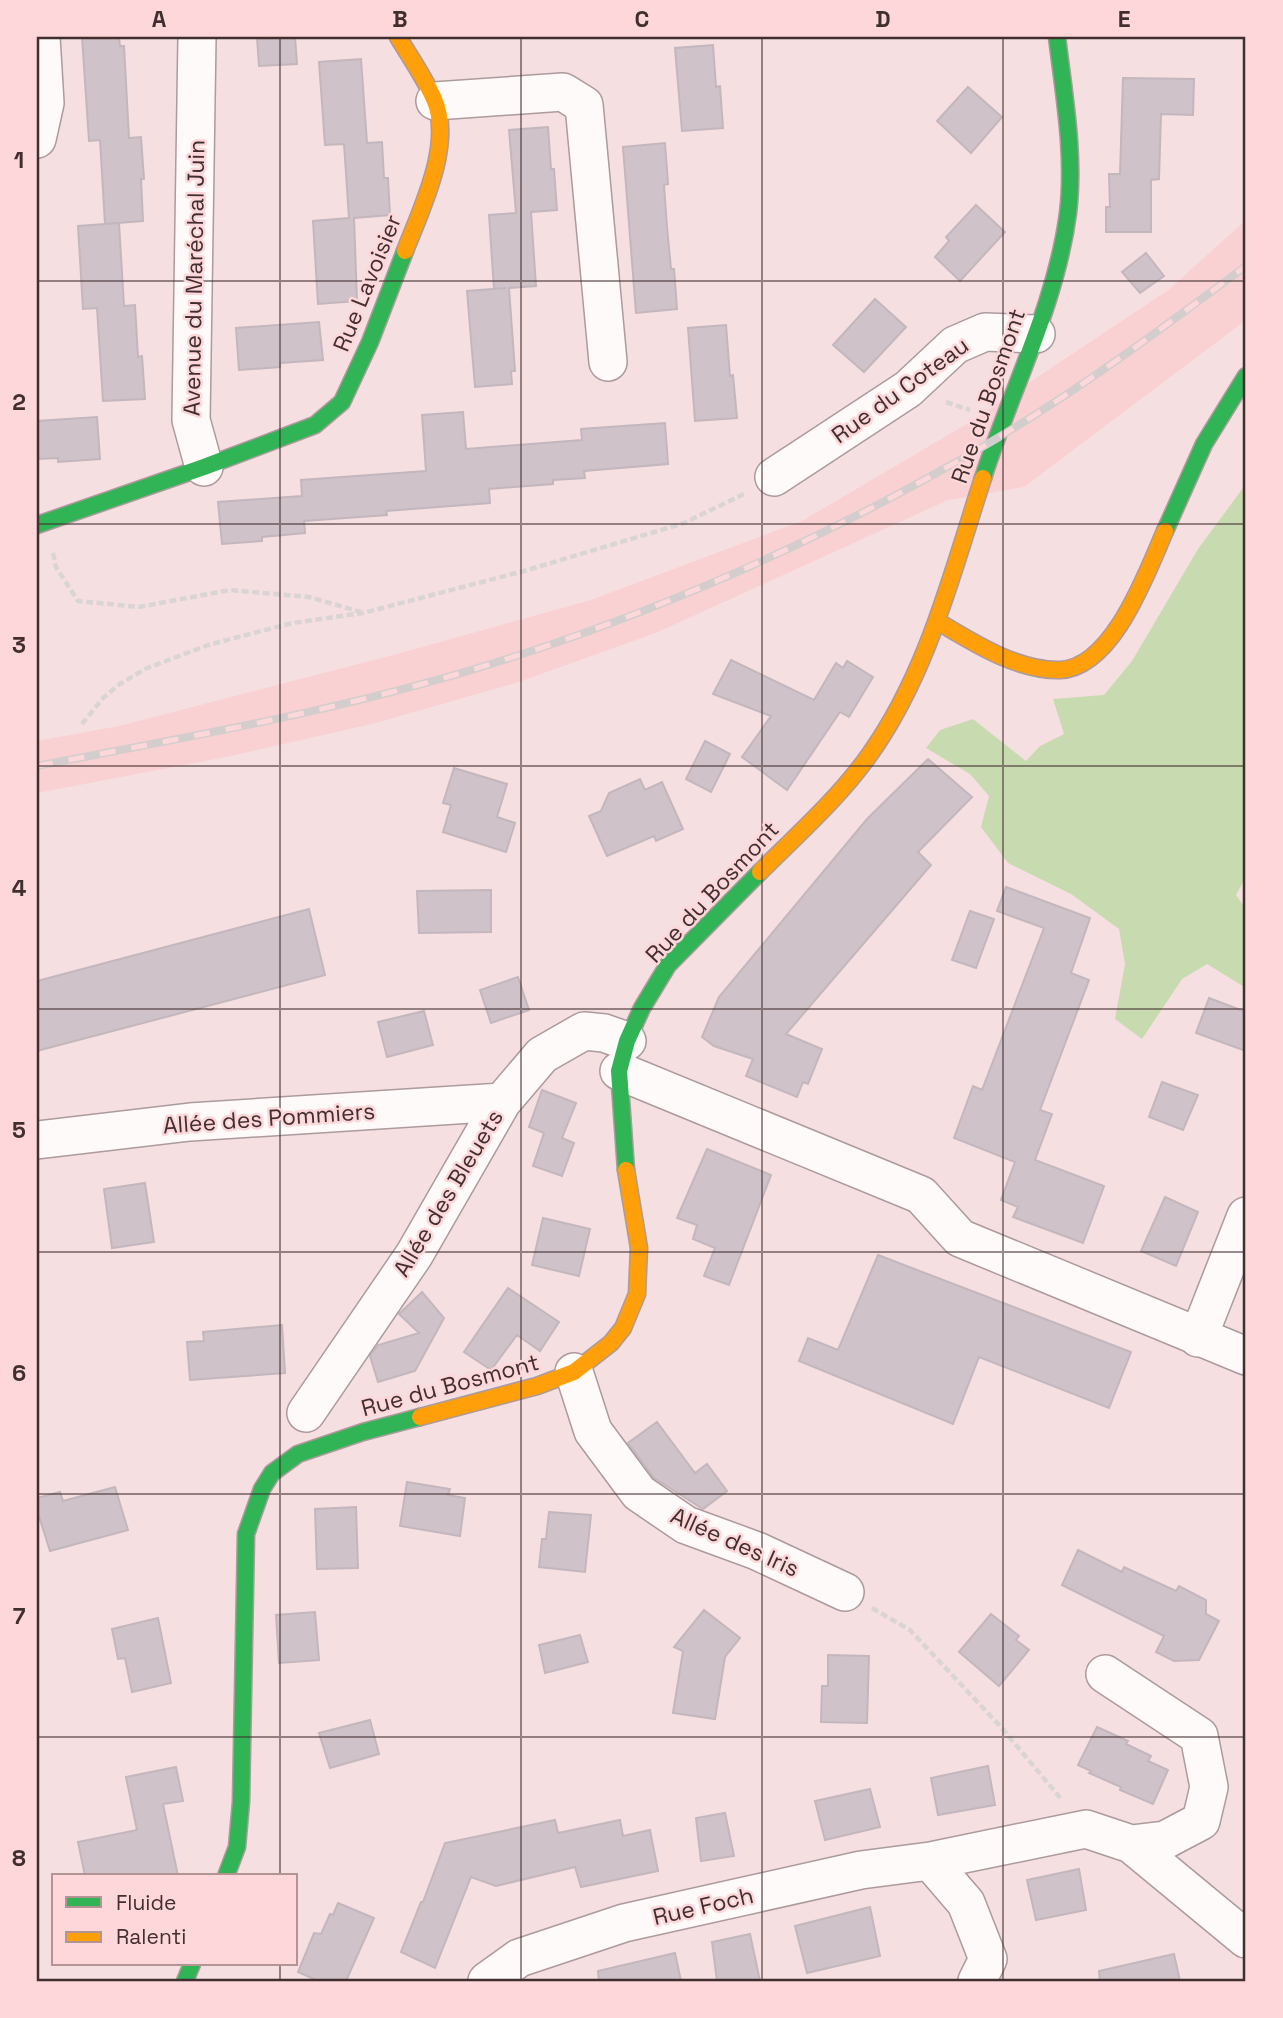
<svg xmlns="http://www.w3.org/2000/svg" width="1283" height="2018" font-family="'Space Grotesk',sans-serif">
	<rect width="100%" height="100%" fill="#f5dfe1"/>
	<!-- built -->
	<path fill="#f9d1d3" d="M1246 220V320L1024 487 948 500 658 632 519 682 376 723 226 757 37 793V741L119 726 397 654 591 600 802 521 965 425 1167 291Z"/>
	<!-- green -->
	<path fill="#c8dbb0" d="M1246 484V877L1236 895 1246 909V988L1207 964 1182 979 1142 1039 1115 1019 1125 964 1119 929 1071 894 1008 863 981 827 989 796 970 774 926 748 940 730 973 719 1026 761 1040 746 1064 734 1053 699 1104 695 1132 661 1198 549Z"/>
	<!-- building -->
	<path fill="#d0c2c9" stroke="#c4b6bd" stroke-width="2" d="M82 37H119L120 46H124L129 138 141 137 144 179H141L143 221 105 224 100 140 89 141Z
		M257 37H295L297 64 259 66Z
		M713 45 716 87 720 86 723 128 682 131 675 48Z
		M361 59 367 143 382 142 384 178H388L390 215 354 218 357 301 318 304 313 221 349 218 344 144 325 145 319 62Z
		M1123 78 1194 79 1193 115 1161 114 1159 179 1151 180V232H1106V207H1110L1109 174H1120Z
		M968 87 1002 117 971 153 937 121Z
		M548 127 551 169H554L557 210 531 212 536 286 509 288 515 371H511L512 384 475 387 467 291 506 288 494 289 489 215 516 213 509 130Z
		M665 143 668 184 664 185 667 227 671 269H674L677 309 636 313 623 147Z
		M976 205 1005 232 960 281 935 257 949 241 946 237Z
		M119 223 124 306 135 305 138 357 142 356 145 399 103 401 97 308 83 309 78 226Z
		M1146 253 1164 276 1140 293 1122 272Z
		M875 299 906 327 864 372 833 345Z
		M319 322 323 360 280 363V367L239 370 236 328Z
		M726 325 730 376 733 375 737 418 695 421 688 328Z
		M463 412 466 449 582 440 581 429 665 423 668 464 584 471 585 478 553 480V484L489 489 490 503 386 511 387 515 304 521 305 533 262 537V541L222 544 218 502 302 496 301 480 426 471 422 415Z
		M97 417 100 459 58 462V458L37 459V421Z
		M731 660 814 700 836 663 843 668 847 661 873 677 849 717 840 712 787 790 742 757 771 716 713 694Z
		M705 741 730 754 711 792 686 779Z
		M928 759 972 797 918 852 931 865 786 1034 822 1049 808 1084 803 1082 797 1097 746 1076 753 1059 714 1046 702 1037 719 997 867 819Z
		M454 768 507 784 497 817 515 823 506 852 443 832 451 805 443 803Z
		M640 779 645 790 662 782 683 829 656 841 654 836 607 856 589 816 601 811 609 793Z
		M1006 887 1090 918 1071 973 1089 980 1040 1110 1052 1114 1035 1160 1104 1186 1083 1243 1013 1217 1018 1207 1001 1200 1015 1162 954 1138 973 1086 982 1090 1044 928 997 911Z
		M491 890V932L419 933 417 891Z
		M309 909 325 975 37 1051V981Z
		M970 911 994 919 976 968 952 960Z
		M518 977 529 1010 491 1023 480 990Z
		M1209 998 1246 1012V1051L1196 1033Z
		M424 1011 433 1045 387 1057 378 1022Z
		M1162 1082 1198 1095 1183 1130 1149 1117Z
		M542 1090 576 1103 562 1138 574 1143 562 1176 533 1166 544 1133 529 1127Z
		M707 1149 771 1175 729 1285 704 1276 715 1248 693 1239 697 1225 677 1218Z
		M145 1183 154 1242 112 1248 104 1189Z
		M1165 1197 1198 1212 1176 1266 1141 1251Z
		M543 1218 590 1229 579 1276 532 1265Z
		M878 1255 1131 1352 1109 1408 979 1357 953 1424 799 1361 808 1338 838 1350Z
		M508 1288 559 1322 540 1351 517 1335 491 1370 464 1352Z
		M422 1292 444 1318 415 1371 378 1382 370 1356 378 1345 419 1333 399 1314Z
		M282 1325 285 1373 190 1380 187 1342 204 1341 203 1332Z
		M657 1422 695 1473 707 1464 727 1491 703 1509 654 1478 628 1443Z
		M407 1482 450 1489 448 1495 465 1498 460 1536 400 1526Z
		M115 1487 128 1530 50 1551 37 1510V1498L60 1492 63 1501Z
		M356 1507 358 1568 317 1569 315 1509Z
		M549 1512 591 1515 585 1572 539 1567 542 1539H546Z
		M1078 1550 1122 1572 1124 1567 1176 1591 1179 1586 1206 1600V1614L1219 1621 1199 1660 1174 1661 1156 1652 1164 1636 1062 1585Z
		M704 1610 740 1638 725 1657 715 1719 673 1713 683 1651 674 1647Z
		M315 1612 319 1660 279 1663 276 1615Z
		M991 1614 1019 1636 1016 1640 1029 1650 999 1686 959 1652Z
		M158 1618 171 1683 132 1692 125 1658 118 1659 112 1629Z
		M580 1635 588 1662 545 1673 539 1645Z
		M828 1655 869 1656 867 1723 821 1722 822 1686H828Z
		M370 1720 379 1754 330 1768 319 1733Z
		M1097 1727 1128 1741 1126 1744 1151 1756 1148 1761 1168 1770 1153 1804 1120 1790 1121 1787 1089 1773 1091 1771 1078 1765Z
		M988 1766 995 1805 938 1815 931 1778Z
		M176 1767 183 1801 163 1804 178 1876H85L78 1842 137 1830 126 1777Z
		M870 1789 880 1827 825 1840 815 1801Z
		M725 1813 734 1856 701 1861 696 1818Z
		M555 1820 558 1833 620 1820 623 1836 650 1830 658 1871 581 1887 575 1867 496 1886 471 1877 435 1968 401 1952 421 1902H423L445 1843Z
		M1079 1869 1086 1910 1036 1920 1027 1880Z
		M338 1903 374 1918 346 1981H318L298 1972 314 1933 321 1934 330 1914 333 1915Z
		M870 1907 880 1956 807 1973 795 1926Z
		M750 1934 760 1981H717L712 1942Z
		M675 1953 681 1981H599L598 1971Z
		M1174 1954 1180 1981H1100L1099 1971Z"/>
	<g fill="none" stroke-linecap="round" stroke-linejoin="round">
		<defs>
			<path id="street" d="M197 37 191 420 204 467
				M435 101 563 92 584 105 608 362
				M37 139 45 103 41 37
				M774 477 908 389 955 345 985 332 1036 334
				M619 1071 921 1195 960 1238 1246 1356
				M37 1140 190 1122 502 1102
				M1198 1338 1246 1216
				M574 1372 593 1431 639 1493 686 1525 757 1551 845 1592
				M306 1413 414 1255 502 1102 542 1055 584 1031 604 1033 627 1041
				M1105 1674 1199 1736 1209 1787 1201 1821 1165 1840 1131 1844
				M487 1981 519 1958 624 1923 861 1870 930 1861
				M977 1981 988 1959 966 1903 930 1861 1086 1829 1131 1844 1246 1939"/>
			<path id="fast" d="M983 478C1011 390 1056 305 1068 213 1075 155 1064 95 1057 37
				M37 525 204 467 315 425 342 402 370 342 405 251
				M1165 531 1204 444 1246 376
				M626 1170 619 1071 627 1041 642 1008 668 965 760 872
				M226 1876 237 1847 241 1802 246 1534 262 1489 272 1473 298 1454 363 1432 420 1417
				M185 1981 192 1964"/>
			<path id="slow" d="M398 37C410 57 424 77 434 99 454 144 421 209 405 251
				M937 621C972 642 1017 671 1060 670 1113 668 1147 572 1165 531
				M760 872C798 834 839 798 870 754 928 672 952 573 983 478
				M420 1417 537 1386 574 1372 611 1343 623 1328 637 1294 639 1248 626 1170"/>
		</defs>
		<!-- street casing -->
		<use href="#street" stroke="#ac9a9c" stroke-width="40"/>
		<!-- fast casing -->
		<use href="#fast" stroke="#ac9a9c" stroke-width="19"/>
		<!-- slow casing -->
		<use href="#slow" stroke="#ac9a9c" stroke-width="19"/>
		<!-- path -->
		<path stroke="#dad4d4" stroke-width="4.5" stroke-dasharray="7 3.5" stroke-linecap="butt" d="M946 402 970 410
			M53 553 56 567 78 601 139 607 230 590 309 597 361 612
			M82 724 103 698 120 684 145 669 208 645 292 623 363 613 524 571 684 523 746 493
			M872 1608 910 1630 1000 1726 1062 1800"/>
		<!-- street -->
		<use href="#street" stroke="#fefafa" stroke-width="37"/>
		<!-- fast -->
		<use href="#fast" stroke="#30b455" stroke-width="16"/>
		<!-- slow -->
		<use href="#slow" stroke="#ff9f0a" stroke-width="16"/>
		<defs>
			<path id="rail" d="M37 766C198 735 360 707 516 656 683 602 844 529 994 440 1082 388 1164 327 1246 266"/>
		</defs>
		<!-- rail casing -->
		<use href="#rail" stroke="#d4cdcd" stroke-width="8"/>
		<!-- rail -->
		<use href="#rail" stroke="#fdd7d9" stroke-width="5" stroke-dasharray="16" stroke-linecap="butt"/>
	</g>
	<!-- grid -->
	<path fill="none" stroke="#412f30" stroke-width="2" stroke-opacity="0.55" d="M280 37V1876M521 37V1981M762 37V1981M1003 37V1981M37 281H1246M37 524H1246M37 766H1246M37 1009H1246M37 1252H1246M37 1494H1246M37 1737H1246M280 1964V1981"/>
	<g text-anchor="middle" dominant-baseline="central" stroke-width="5" stroke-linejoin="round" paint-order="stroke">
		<!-- street labels -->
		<g font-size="23" fill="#412f30" stroke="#fdd7d9">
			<text transform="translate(194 278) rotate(-89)">Avenue du Maréchal Juin</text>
			<text transform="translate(367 283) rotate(-68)">Rue Lavoisier</text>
			<text transform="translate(900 390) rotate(-36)">Rue du Coteau</text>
			<text transform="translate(988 396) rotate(-71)">Rue du Bosmont</text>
			<text transform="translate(712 892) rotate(-47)">Rue du Bosmont</text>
			<text transform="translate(269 1118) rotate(-4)">Allée des Pommiers</text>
			<text transform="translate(448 1193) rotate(-59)">Allée des Bleuets</text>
			<text transform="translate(450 1385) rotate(-15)">Rue du Bosmont</text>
			<text transform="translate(735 1542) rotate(24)">Allée des Iris</text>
			<text transform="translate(703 1906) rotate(-13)">Rue Foch</text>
		</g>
	</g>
	<!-- border -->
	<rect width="1283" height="2018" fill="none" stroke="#fdd7d9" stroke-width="77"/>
	<!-- legend -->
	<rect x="52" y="1874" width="245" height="91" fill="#fdd7d9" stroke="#b29495" stroke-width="2"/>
	<rect x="66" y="1897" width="35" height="10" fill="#30b455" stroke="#b29495" stroke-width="2"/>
	<text x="116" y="1910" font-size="21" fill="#412f30">Fluide</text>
	<rect x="66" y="1932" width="35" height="10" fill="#ff9f0a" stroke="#b29495" stroke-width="2"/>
	<text x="116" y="1944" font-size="21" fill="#412f30">Ralenti</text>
	<rect x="38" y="38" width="1206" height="1942" fill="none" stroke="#412f30" stroke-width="2.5"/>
	<g font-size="23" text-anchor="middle" font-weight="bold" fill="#412f30">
		<text x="159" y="27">A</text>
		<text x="400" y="27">B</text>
		<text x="642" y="27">C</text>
		<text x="883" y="27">D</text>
		<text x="1124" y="27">E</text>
		<text x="19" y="168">1</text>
		<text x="19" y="410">2</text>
		<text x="19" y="653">3</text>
		<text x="19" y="896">4</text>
		<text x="19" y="1138">5</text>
		<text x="19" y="1381">6</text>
		<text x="19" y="1624">7</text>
		<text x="19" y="1866">8</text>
	</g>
</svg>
